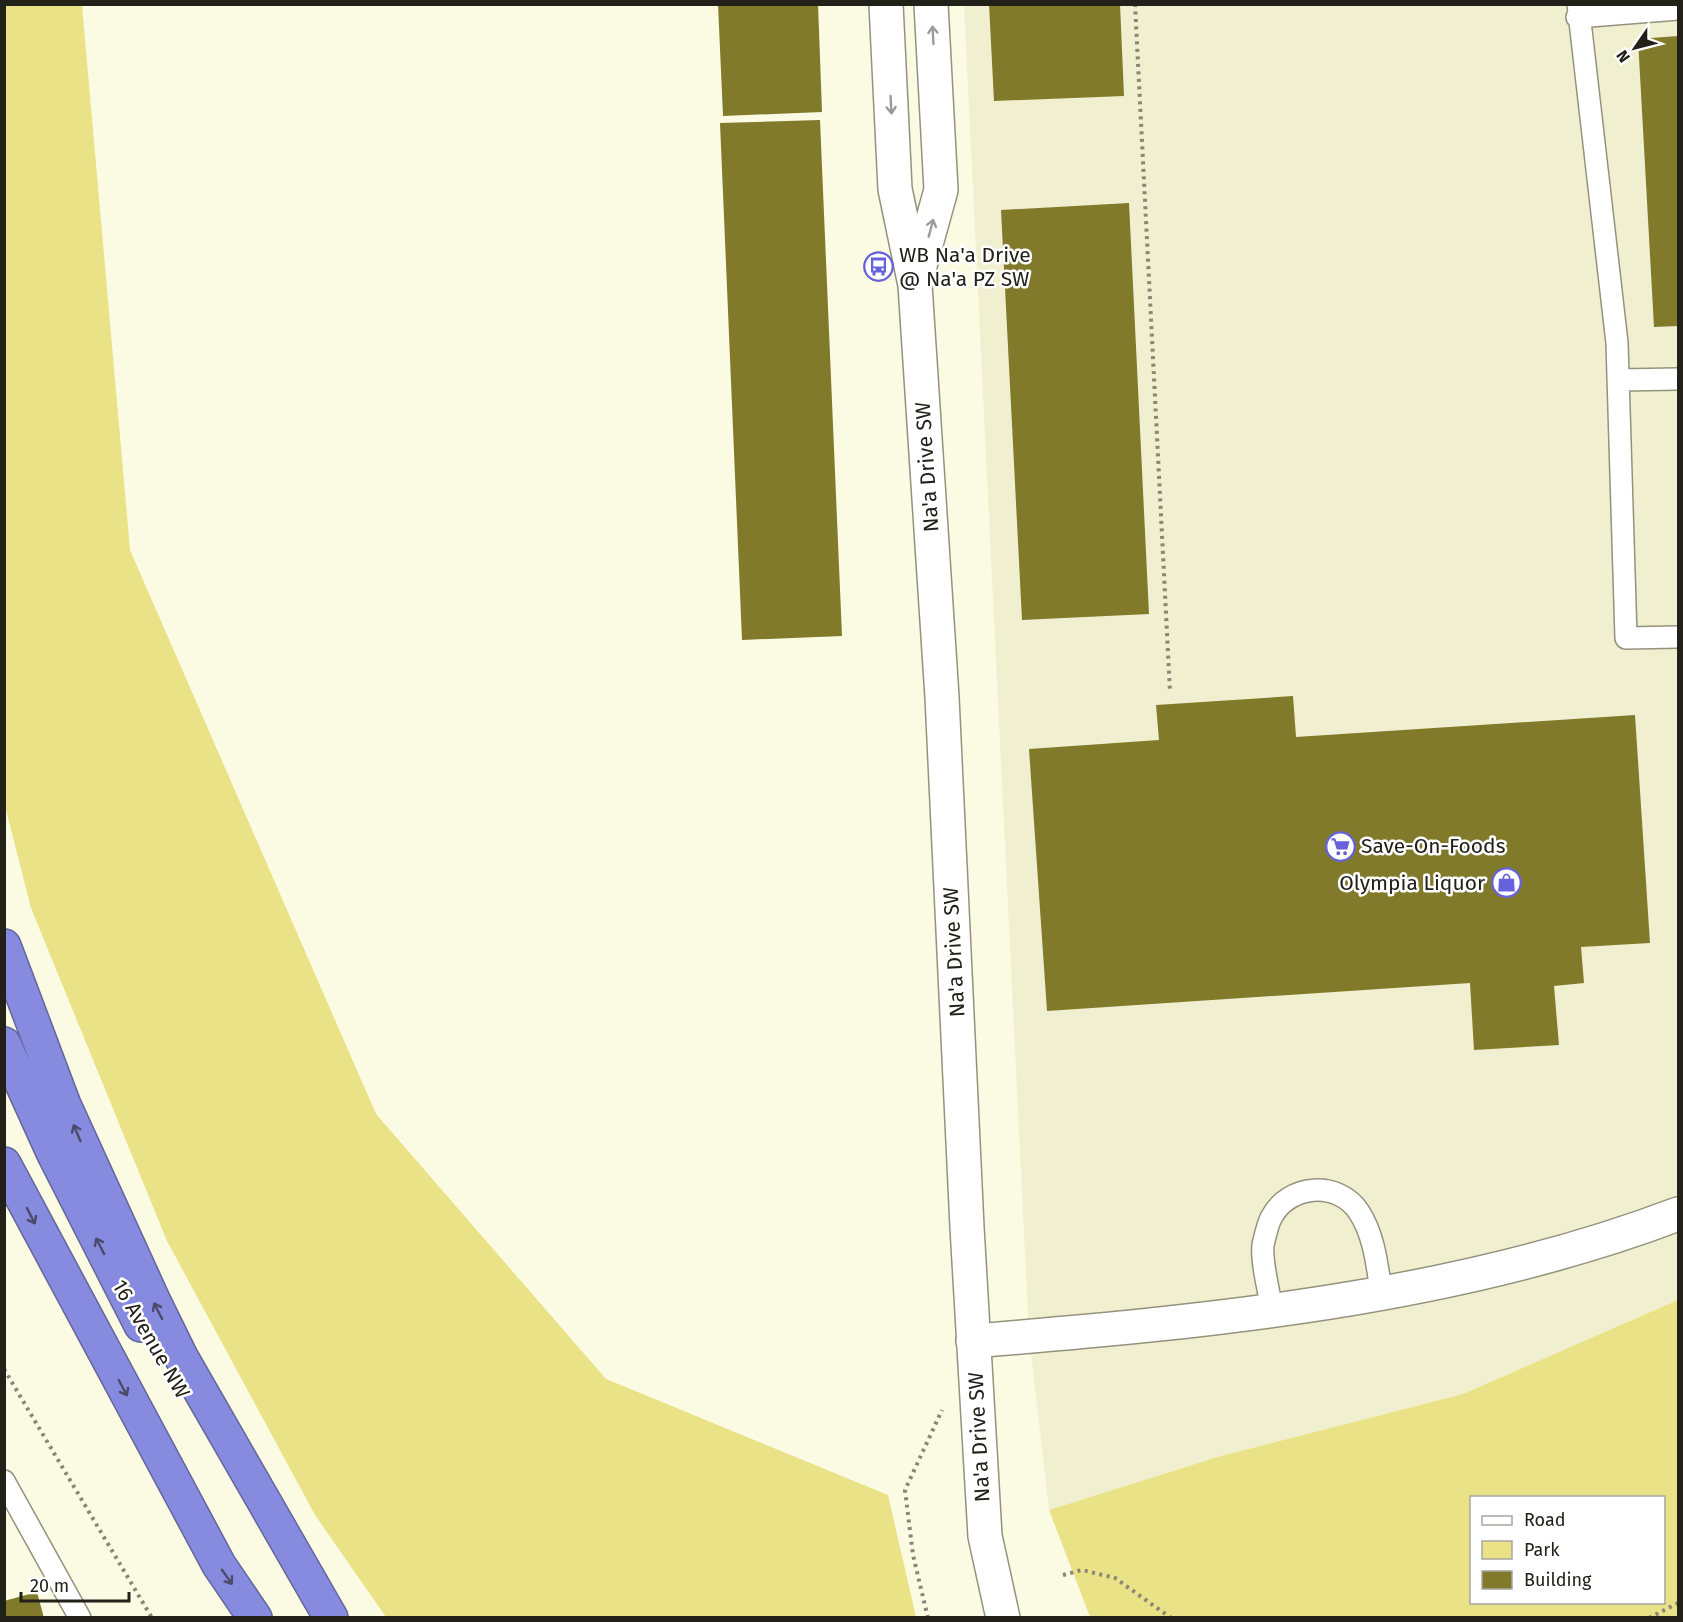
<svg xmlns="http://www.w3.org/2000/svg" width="1683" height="1622" font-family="'Fira Sans',sans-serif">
	<rect width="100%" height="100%" fill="#fbfae3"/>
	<!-- built -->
	<path fill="#f0efd0" d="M964 5H1678V1300L1463 1394 1221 1456 1049 1510 1029 1335Z"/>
	<!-- green -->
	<path fill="#e9e286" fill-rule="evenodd" d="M4 5H82L130 550 376 1114 606 1379 888 1495 916 1617H386L315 1515 167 1241 31 908 5 806Z
		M1678 1300V1617H1090L1049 1510 1221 1456 1463 1394ZM1472 1498H1664V1602H1472Z"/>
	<!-- building -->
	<path fill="#807a2a" d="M718 4H818L822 112 723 116Z
		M989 4H1120L1124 96 994 101Z
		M1678 36V326L1654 327 1638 39Z
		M820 120 842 636 742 640 720 123Z
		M1129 203 1149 614 1022 620 1001 210Z
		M1293 696 1296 737 1635 715 1650 943 1581 947 1584 983 1554 986 1559 1045 1474 1050 1470 983 1047 1011 1029 749 1159 740 1156 705Z
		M37 1592 44 1618H4V1601Z"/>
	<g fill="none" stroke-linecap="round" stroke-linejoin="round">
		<defs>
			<path id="service" d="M1578 4 1617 343 1626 638 1678 637
				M1577 17 1678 9
				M1619 380 1678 379
				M1272 1309C1269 1292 1261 1261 1263 1245 1265 1237 1267 1226 1271 1218 1288 1184 1338 1180 1359 1212 1374 1235 1377 1264 1381 1291
				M4 1481 80 1618"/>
			<path id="minor" d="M973 1341C1208 1322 1457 1298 1678 1214"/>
			<path id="tertiary" d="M886 4 895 189 915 285 942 697 967 1227 985 1536 1003 1618
				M916 280 941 190 931 4"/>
			<path id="motorway" d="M4 946 64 1105 154 1302 181 1357 331 1618
				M4 1044 53 1152 141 1325
				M4 1164 219 1565 255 1618"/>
		</defs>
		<!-- service casing -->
		<use href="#service" stroke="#94927d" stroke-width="24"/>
		<!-- minor casing -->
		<use href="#minor" stroke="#94927d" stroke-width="36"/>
		<!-- tertiary casing -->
		<use href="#tertiary" stroke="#94927d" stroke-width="36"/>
		<!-- motorway casing -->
		<use href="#motorway" stroke="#64669a" stroke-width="36"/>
		<!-- path -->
		<path stroke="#878677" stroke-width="4" stroke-dasharray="3 4.5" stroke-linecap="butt" d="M1135 4 1170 692
			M4 1369 152 1618
			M1063 1575 1082 1570 1115 1578 1171 1618
			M928 1618 913 1555 905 1490 942 1410
			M1649 1618 1678 1603"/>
		<!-- service -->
		<use href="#service" stroke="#fff" stroke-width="21"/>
		<!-- minor -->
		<use href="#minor" stroke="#fff" stroke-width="33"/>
		<!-- tertiary -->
		<use href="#tertiary" stroke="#fff" stroke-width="33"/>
		<!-- motorway -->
		<use href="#motorway" stroke="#878bdf" stroke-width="33"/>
	</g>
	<!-- one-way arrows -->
	<defs><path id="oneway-shaft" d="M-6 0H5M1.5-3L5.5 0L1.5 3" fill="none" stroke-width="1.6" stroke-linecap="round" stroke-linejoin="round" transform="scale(1.5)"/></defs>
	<g stroke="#9c9b98">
		<use href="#oneway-shaft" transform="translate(933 35) rotate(-93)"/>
		<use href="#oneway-shaft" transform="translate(891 105) rotate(87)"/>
		<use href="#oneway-shaft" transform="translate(931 228) rotate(-75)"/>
	</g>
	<g stroke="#4a4b68">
		<use href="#oneway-shaft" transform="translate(77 1133) rotate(-113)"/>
		<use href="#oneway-shaft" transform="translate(31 1216) rotate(63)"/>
		<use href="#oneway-shaft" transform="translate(100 1246) rotate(-117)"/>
		<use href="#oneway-shaft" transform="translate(158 1311) rotate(-117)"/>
		<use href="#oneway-shaft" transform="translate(123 1388) rotate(62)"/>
		<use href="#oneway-shaft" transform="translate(227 1577) rotate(55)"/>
	</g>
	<!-- icons -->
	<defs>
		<symbol id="bus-ring" viewBox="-11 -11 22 22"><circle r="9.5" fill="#fff" stroke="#6662db" stroke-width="1.5"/><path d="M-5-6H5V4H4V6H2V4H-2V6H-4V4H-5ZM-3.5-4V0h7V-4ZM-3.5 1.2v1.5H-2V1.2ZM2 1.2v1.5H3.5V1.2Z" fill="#6662db"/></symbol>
		<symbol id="supermarket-ring" viewBox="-11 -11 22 22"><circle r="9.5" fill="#fff" stroke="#6662db" stroke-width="1.5"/><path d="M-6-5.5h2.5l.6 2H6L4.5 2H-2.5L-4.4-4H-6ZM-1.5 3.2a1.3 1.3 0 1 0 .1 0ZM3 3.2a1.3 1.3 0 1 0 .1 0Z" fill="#6662db"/></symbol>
		<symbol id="shop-ring" viewBox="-11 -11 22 22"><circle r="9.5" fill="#fff" stroke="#6662db" stroke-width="1.5"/><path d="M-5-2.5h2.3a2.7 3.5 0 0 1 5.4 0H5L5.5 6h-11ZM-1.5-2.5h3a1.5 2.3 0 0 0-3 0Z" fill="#6662db"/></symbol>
	</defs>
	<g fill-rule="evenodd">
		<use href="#bus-ring" x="862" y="250" width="33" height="33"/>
		<use href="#supermarket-ring" x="1324" y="830" width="33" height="33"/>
		<use href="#shop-ring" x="1490" y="866" width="33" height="33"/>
	</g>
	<g text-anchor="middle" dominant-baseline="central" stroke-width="5" stroke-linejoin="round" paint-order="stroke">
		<!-- poi labels -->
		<g font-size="21" fill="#222119" stroke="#fff" text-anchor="start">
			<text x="899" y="255">WB Na'a Drive<tspan x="899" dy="24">@ Na'a PZ SW</tspan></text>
			<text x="1361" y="846">Save-On-Foods</text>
			<text x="1485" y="883" text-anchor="end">Olympia Liquor</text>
		</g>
		<!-- street labels -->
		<g font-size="21" fill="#222119" stroke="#fff">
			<text transform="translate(927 467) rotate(-94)">Na'a Drive SW</text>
			<text transform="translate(954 952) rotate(-93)">Na'a Drive SW</text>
			<text transform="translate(151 1339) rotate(60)">16 Avenue NW</text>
			<text transform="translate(979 1437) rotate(-93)">Na'a Drive SW</text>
		</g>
	</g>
	<!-- border -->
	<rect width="1683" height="1622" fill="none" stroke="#222119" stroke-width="12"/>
	<!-- legend -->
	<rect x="1470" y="1496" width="195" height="108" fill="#ffffff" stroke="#a7a6a3" stroke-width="1.5"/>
	<rect x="1482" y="1516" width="30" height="9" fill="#ffffff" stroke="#a7a6a3" stroke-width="1.5"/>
	<text x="1524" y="1526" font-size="18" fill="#222119">Road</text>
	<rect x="1482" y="1541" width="30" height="18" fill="#e9e286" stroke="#a7a6a3" stroke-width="1.5"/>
	<text x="1524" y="1556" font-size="18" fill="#222119">Park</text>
	<rect x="1482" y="1571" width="30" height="18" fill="#807a2a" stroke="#a7a6a3" stroke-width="1.5"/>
	<text x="1524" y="1586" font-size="18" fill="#222119">Building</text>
	<!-- north arrow -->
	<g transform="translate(1635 48) rotate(235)" stroke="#ffffff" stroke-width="4.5" paint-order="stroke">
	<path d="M0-4.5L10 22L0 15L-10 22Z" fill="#222119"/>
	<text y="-9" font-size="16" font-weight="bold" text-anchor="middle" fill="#222119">N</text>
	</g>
	<!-- scale -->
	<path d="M21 1592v9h108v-9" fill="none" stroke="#222119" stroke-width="3"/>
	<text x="30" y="1592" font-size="18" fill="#222119" stroke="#ffffff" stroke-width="4.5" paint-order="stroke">20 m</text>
</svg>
